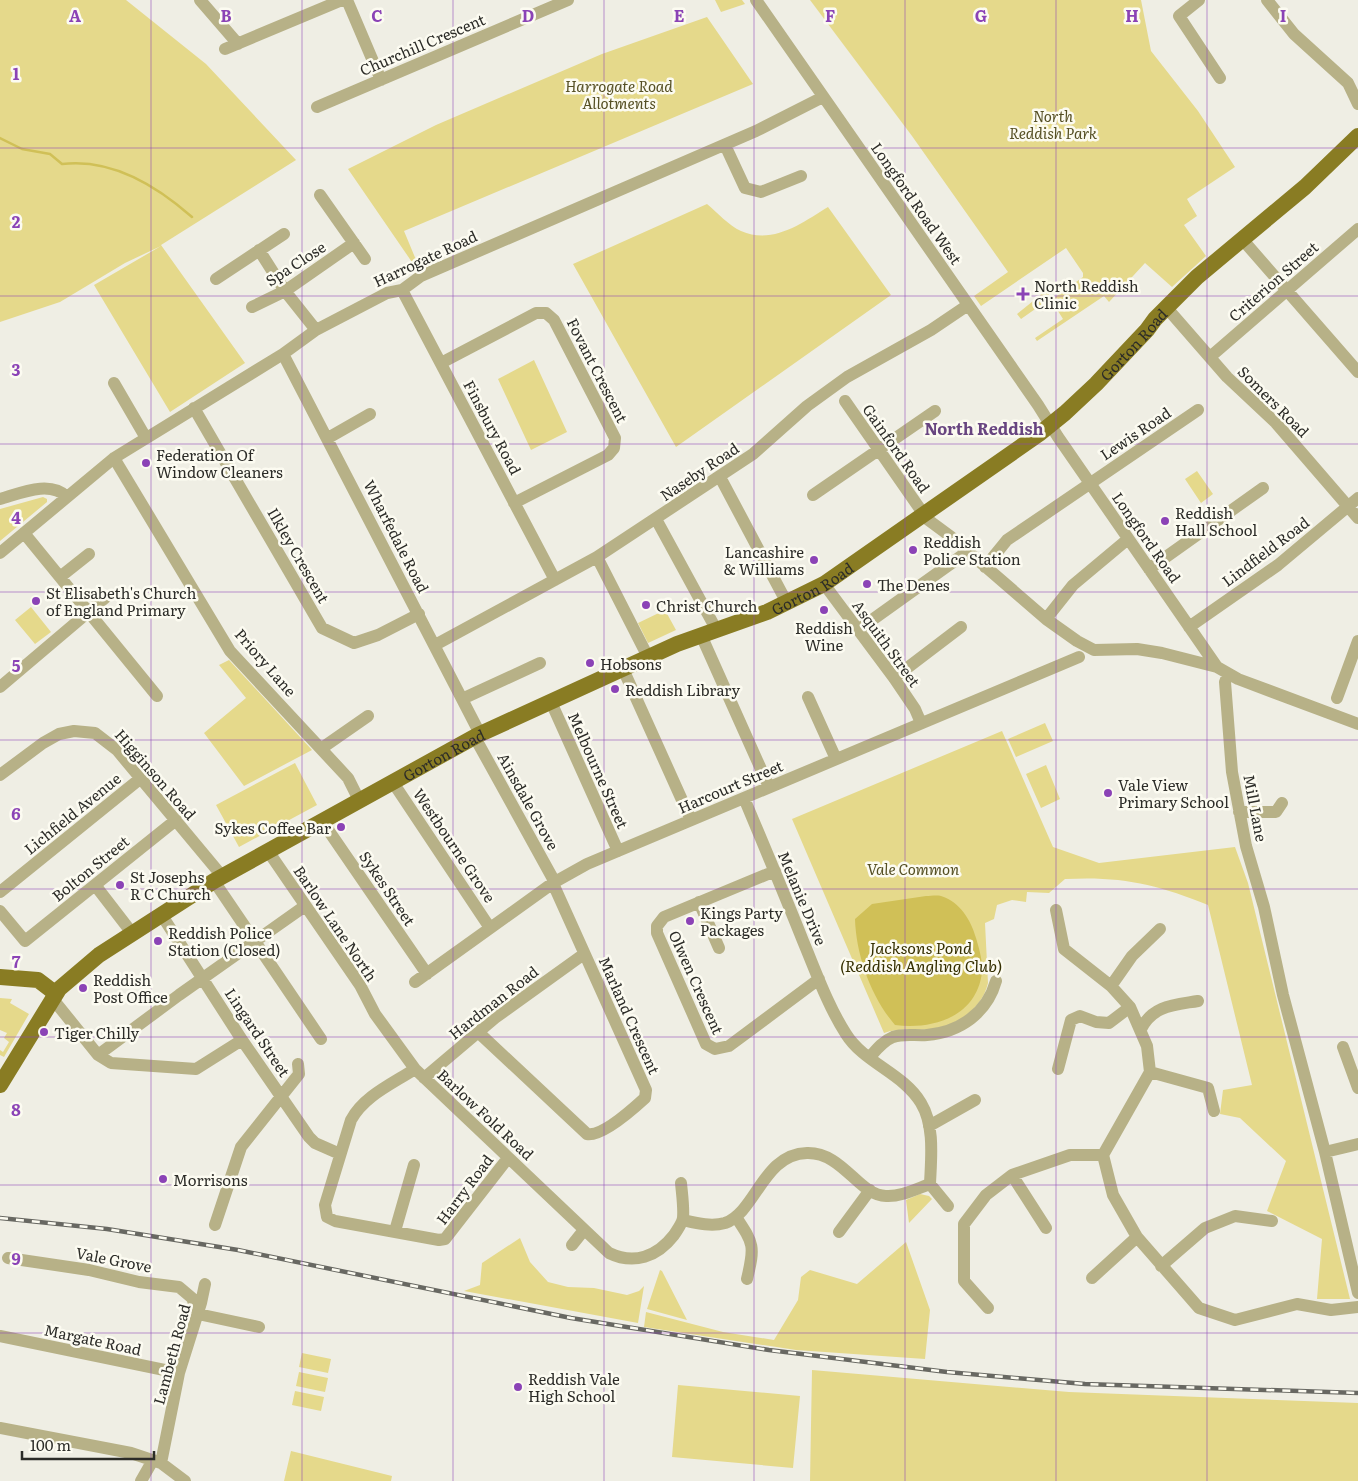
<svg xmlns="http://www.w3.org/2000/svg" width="1358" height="1481" font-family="Literata,serif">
	<rect width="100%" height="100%" fill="#efeee4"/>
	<!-- green -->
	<path fill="#e5d98b" d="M0 0H126L206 64 296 160 161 245 245 363 170 412 94 285 161 246 125 263 60 302 0 322Z
		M715 0H742L745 4 721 12Z
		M810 0H1141L1151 51 1198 111 1235 167 1187 199 1197 216 1184 225 1206 256 1172 287 1145 263 1109 302 1104 296 1037 341 1035 338 1063 319 1051 300 1083 277V273L1066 248 981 306 974 296 1008 272 912 136Z
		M707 17 753 84 404 231 419 267 416 268 348 169 436 125 602 54Z
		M707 204C717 212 729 226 741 231 773 245 802 223 828 207L891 295 676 447 573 264Z
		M1043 285 1049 294 1048 300 1021 319 1017 314 1043 293 1039 288Z
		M534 360 567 432 531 450 498 379Z
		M1197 471 1213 494 1201 503 1185 479Z
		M43 497 47 499V502L0 541V509Z
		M31 607 51 632 35 644 15 620Z
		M665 610 676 630 648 643 638 623Z
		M229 660 312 750 244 786 204 733 246 698 219 665Z
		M1045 723 1053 741 1016 757 1008 739Z
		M1002 731 1053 847 1099 863 1235 847 1248 883 1350 1299H1317L1322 1239 1267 1211 1286 1161 1240 1118 1220 1114 1223 1090 1252 1085 1208 905C1157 884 1121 876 1065 879L1049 893 1027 892 1026 902 1012 900 997 905 994 919 985 923 988 983C982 1009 957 1026 931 1029 915 1031 899 1027 884 1033L792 819Z
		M295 763 317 805 239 847 216 805Z
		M1046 765 1060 799 1041 808 1026 774Z
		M0 998 12 999 10 1003 29 1014 4 1057 0 1055V1050L3 1052 9 1042 4 1038 7 1033 0 1030Z
		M920 1194 929 1196 932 1199 909 1223 906 1200Z
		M520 1238 530 1262 548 1282 568 1287 594 1288 627 1295 639 1291 644 1286 638 1323 464 1291 480 1285 482 1263Z
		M906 1242 930 1310 925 1359 796 1350 644 1327 646 1312 723 1332 774 1340 798 1300 801 1277 810 1270 857 1284Z
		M660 1270 662 1271 687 1320 647 1309Z
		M302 1353 331 1359 328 1373 299 1367Z
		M812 1370 1069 1392 1358 1403V1481H810Z
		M299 1372 328 1378 325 1392 296 1386Z
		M678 1385 800 1396 793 1468 672 1457Z
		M295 1391 324 1397 321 1411 292 1405Z
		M291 1451 392 1476 391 1481H284Z"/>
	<!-- water -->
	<path fill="#d0c057" d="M926 896C930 896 937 895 941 896 960 902 971 920 976 938 979 948 983 962 982 972 977 1017 932 1030 895 1025 871 997 856 955 855 919L872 904Z"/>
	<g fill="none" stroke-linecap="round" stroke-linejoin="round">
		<!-- stream -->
		<path stroke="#d0c057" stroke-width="2.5" d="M0 138 22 149 50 154 62 164C111 158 157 186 192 217"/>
		<!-- minor -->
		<path stroke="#b7b187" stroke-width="12" d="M200 0 238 44
			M347 0 381 80
			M756 0 1038 405 1058 437 1217 667
			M1199 0 1179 16 1220 78
			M1267 0 1294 34 1348 83 1358 104
			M225 49 342 0
			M317 107 568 0
			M725 145 745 188 761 192 801 176
			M320 195 365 259
			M1242 239 1358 372
			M259 250 285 291 316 330
			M216 279 284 234
			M402 290 555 580
			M252 307 285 291 354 243
			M1166 307 1227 377 1276 423 1358 518
			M283 354 462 699 477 728 478 743 552 877 555 888 646 1090 645 1098C633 1109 602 1137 587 1134L478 1032
			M1210 357 1358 229
			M441 363 536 313H546L554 320 615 438 614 448 608 455 514 503
			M114 383 146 438
			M845 401 927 519 950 536 1046 619 1077 641 1094 650 1137 649 1162 653 1217 667 1238 679 1358 724
			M194 408 322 628 354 643 378 635 419 614
			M328 438 370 414
			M114 458 230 651 348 778 359 800
			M720 477 787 603
			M813 495 935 411
			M0 499C21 493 50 480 67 497
			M656 519 716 629
			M24 533 157 696
			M0 553 114 458 283 354 316 330 387 293 402 290 421 276 756 131 823 97
			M597 557 648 657
			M985 567 1007 540 1198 410
			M1149 569 1263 488
			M60 577 89 554
			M824 584 894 678 915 709 921 723
			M1046 619 1073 585 1128 539
			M1189 627 1278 565 1358 498
			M858 630 967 552
			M701 635 769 787
			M435 645 597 557 753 454 807 406 847 377 931 330 968 305
			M623 669 691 820
			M1228 674 1225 682 1232 772 1246 846 1264 907 1283 995 1325 1152 1358 1293
			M894 678 961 627
			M0 687 105 598
			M808 697 836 759
			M1337 698 1358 641
			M462 699 540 663
			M551 702 618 851
			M322 748 368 716
			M0 775 43 743 59 734 74 731 95 733 117 750 222 876
			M392 781 490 928
			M744 798C764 846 784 893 803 941 816 972 828 1006 846 1034 864 1063 903 1073 921 1103 935 1126 931 1159 930 1184L948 1206
			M1239 812H1276L1282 803
			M322 821 427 974
			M268 851 360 985 375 1014 415 1069 609 1253C634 1265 657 1257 674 1235 677 1230 682 1224 683 1218 684 1207 682 1194 681 1183
			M775 871 664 917 657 926V933L706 1044 715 1049 729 1046 819 979
			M214 881 321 1039
			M95 885 132 933
			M0 892 141 778
			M699 902 719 948
			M1056 910 1064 949 1111 986 1130 1007 1147 1046 1150 1072 1103 1155 1113 1195 1137 1237 1199 1308 1235 1320 1297 1304 1331 1310 1358 1307
			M0 911 25 941 176 820
			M161 914 242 1040 309 1137 315 1143 340 1154
			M415 982 553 883 587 864 1079 657
			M1111 986 1132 956 1160 929
			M52 998 98 1055 111 1063 196 1069 242 1040
			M1141 1029C1153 1005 1175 1005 1198 1001
			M1343 1047 1358 1088
			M98 1055 179 995 305 906
			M870 1057C876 1050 883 1041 893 1037 904 1033 916 1036 927 1035 960 1032 987 1013 996 981
			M415 1069C392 1084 364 1096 351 1120L325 1205 327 1217 335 1221 439 1240 445 1239 508 1158
			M1058 1069 1071 1020 1080 1016 1096 1022 1109 1023 1130 1007
			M1150 1072 1208 1088 1214 1111
			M424 1078 495 1018 584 954
			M929 1126 975 1100
			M1325 1152 1358 1144
			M1012 1175 1046 1228
			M736 1217C754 1244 755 1246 747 1279
			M683 1220C696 1223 711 1227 725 1223 756 1212 763 1154 807 1153 843 1152 859 1196 886 1196 900 1197 916 1189 930 1184
			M215 1225 241 1147 299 1074 298 1064
			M395 1231 414 1165
			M839 1232 870 1190
			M572 1245 584 1230
			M8 1258 89 1270 139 1282 179 1287 192 1298 198 1314 259 1327
			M1161 1266 1205 1228 1235 1216 1272 1221
			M1092 1278 1137 1237
			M988 1308 964 1281V1224L986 1195 1012 1175 1070 1155H1103
			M0 1336 179 1373
			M0 1428 131 1453 161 1463 185 1481
			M161 1463 179 1373 201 1303 205 1284
			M141 1481 153 1460"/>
		<!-- major -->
		<g stroke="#897c23" stroke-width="16">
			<path d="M0 977 38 980 55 993"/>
			<path id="s1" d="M0 1085 59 989 99 955 214 881 478 735 677 644 767 612 824 584 1039 434 1065 413 1096 384 1147 330 1155 319 1197 277 1305 187 1358 136"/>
		</g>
		<defs>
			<path id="rail" d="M0 1218 107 1229 238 1250 571 1318 769 1350 947 1372 1085 1384 1358 1393"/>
		</defs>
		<!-- rail casing -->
		<use href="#rail" stroke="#686862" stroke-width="4.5"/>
		<!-- rail -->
		<use href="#rail" stroke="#fcfbf1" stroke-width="2.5" stroke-dasharray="8" stroke-linecap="butt"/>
	</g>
	<!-- grid -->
	<path fill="none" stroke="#8b43b6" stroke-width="1" stroke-opacity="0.55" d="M151 0V1481M302 0V1481M453 0V1481M604 0V1481M754 0V1481M905 0V1481M1056 0V1481M1207 0V1481M0 148H1358M0 296H1358M0 444H1358M0 592H1358M0 740H1358M0 889H1358M0 1037H1358M0 1185H1358M0 1333H1358"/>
	<!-- markers -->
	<g fill="#8b43b6" stroke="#fcfbf1" stroke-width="2">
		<path d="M1020.5 286.5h5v5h5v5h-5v5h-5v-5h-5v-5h5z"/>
		<circle cx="146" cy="463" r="5"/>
		<circle cx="1165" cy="521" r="5"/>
		<circle cx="913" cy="550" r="5"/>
		<circle cx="814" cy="560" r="5"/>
		<circle cx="867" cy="584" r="5"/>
		<circle cx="36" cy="601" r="5"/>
		<circle cx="646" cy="605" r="5"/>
		<circle cx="824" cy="610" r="5"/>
		<circle cx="590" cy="663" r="5"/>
		<circle cx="615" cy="689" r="5"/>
		<circle cx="1108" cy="793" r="5"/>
		<circle cx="341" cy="827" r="5"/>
		<circle cx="120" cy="885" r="5"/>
		<circle cx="690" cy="921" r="5"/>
		<circle cx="158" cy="941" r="5"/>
		<circle cx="83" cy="988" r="5"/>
		<circle cx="44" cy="1032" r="5"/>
		<circle cx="163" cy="1179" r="5"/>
		<circle cx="518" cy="1387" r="5"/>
	</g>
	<g text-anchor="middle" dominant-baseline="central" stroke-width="5" stroke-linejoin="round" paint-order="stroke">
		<!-- street labels -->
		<g font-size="15" fill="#2c2c28" stroke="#fcfbf1">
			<text transform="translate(422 44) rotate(-23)">Churchill Crescent</text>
			<text transform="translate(917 203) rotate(55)">Longford Road West</text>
			<text transform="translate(425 258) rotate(-25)">Harrogate Road</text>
			<text transform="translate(295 263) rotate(-33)">Spa Close</text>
			<text transform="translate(1273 281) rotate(-41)">Criterion Street</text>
			<text stroke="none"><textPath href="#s1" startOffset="1374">Gorton Road</textPath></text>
			<text transform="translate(598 370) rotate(63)">Fovant Crescent</text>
			<text transform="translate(1274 401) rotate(45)">Somers Road</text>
			<text transform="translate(493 427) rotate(62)">Finsbury Road</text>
			<text transform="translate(1135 433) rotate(-34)">Lewis Road</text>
			<text transform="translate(897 448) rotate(55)">Gainford Road</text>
			<text transform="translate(699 471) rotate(-34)">Naseby Road</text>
			<text transform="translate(397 536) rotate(63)">Wharfedale Road</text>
			<text transform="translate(1147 537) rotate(55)">Longford Road</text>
			<text transform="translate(1265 551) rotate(-37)">Lindfield Road</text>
			<text transform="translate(299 555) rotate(60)">Ilkley Crescent</text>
			<text stroke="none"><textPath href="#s1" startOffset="969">Gorton Road</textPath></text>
			<text transform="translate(887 643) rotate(54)">Asquith Street</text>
			<text transform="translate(266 662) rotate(49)">Priory Lane</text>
			<text stroke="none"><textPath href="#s1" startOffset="564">Gorton Road</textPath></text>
			<text transform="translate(599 770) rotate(66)">Melbourne Street</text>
			<text transform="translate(156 774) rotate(49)">Higginson Road</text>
			<text transform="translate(730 786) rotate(-23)">Harcourt Street</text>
			<text transform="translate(529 801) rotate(61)">Ainsdale Grove</text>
			<text transform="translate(1256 808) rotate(79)">Mill Lane</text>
			<text transform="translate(72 813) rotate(-39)">Lichfield Avenue</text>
			<text transform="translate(455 845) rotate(56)">Westbourne Grove</text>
			<text transform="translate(90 868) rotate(-39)">Bolton Street</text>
			<text transform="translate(388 888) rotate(56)">Sykes Street</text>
			<text transform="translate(803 898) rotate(67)">Melanie Drive</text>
			<text transform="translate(336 923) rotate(56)">Barlow Lane North</text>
			<text transform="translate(697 982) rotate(66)">Olwen Crescent</text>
			<text transform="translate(493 1002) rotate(-38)">Hardman Road</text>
			<text transform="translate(630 1015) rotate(66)">Marland Crescent</text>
			<text transform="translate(258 1032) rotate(56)">Lingard Street</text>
			<text transform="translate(486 1114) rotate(43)">Barlow Fold Road</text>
			<text transform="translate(464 1189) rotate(-53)">Harry Road</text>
			<text transform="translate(114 1259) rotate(11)">Vale Grove</text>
			<text transform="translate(93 1339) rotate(12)">Margate Road</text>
			<text transform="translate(171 1354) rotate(-75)">Lambeth Road</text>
		</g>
		<!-- park labels -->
		<g font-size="15" font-style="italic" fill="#554f23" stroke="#fcfbf1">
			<text x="619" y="85">Harrogate Road<tspan x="619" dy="17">Allotments</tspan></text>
			<text x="1053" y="115">North<tspan x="1053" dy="17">Reddish Park</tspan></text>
			<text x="913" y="868">Vale Common</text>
		</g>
		<!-- poi labels -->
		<g font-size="15" fill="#2c2c28" stroke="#fcfbf1" text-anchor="start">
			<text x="1034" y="285">North Reddish<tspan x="1034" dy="17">Clinic</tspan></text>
			<text x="156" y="454">Federation Of<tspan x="156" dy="17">Window Cleaners</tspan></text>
			<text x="1175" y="512">Reddish<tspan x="1175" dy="17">Hall School</tspan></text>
			<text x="923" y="541">Reddish<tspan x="923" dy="17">Police Station</tspan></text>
			<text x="804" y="551" text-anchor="end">Lancashire<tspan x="804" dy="17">&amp; Williams</tspan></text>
			<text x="877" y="584">The Denes</text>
			<text x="46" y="592">St Elisabeth's Church<tspan x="46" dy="17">of England Primary</tspan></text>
			<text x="656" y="605">Christ Church</text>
			<text x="824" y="627" text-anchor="middle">Reddish<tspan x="824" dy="17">Wine</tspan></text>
			<text x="600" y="663">Hobsons</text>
			<text x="625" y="689">Reddish Library</text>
			<text x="1118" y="784">Vale View<tspan x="1118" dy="17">Primary School</tspan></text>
			<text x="331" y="827" text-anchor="end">Sykes Coffee Bar</text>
			<text x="130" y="876">St Josephs<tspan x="130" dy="17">R C Church</tspan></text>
			<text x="700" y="912">Kings Party<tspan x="700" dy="17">Packages</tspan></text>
			<text x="168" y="932">Reddish Police<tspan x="168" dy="17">Station (Closed)</tspan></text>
			<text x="93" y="979">Reddish<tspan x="93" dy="17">Post Office</tspan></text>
			<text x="54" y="1032">Tiger Chilly</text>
			<text x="173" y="1179">Morrisons</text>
			<text x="528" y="1378">Reddish Vale<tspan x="528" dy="17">High School</tspan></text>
		</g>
		<!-- neighbourhood labels -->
		<g font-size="16" font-weight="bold" fill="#684580" stroke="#fcfbf1">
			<text x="984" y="428">North Reddish</text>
		</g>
		<!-- water labels -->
		<g font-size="16" font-style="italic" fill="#342e00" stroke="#fcfbf1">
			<text x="921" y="947">Jacksons Pond<tspan x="921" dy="18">(Reddish Angling Club)</tspan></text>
		</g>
	</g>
	<g font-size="16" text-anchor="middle" font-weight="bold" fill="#8b43b6" stroke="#fcfbf1" stroke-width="5" stroke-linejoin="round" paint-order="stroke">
		<text x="75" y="22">A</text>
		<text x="226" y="22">B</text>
		<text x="377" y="22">C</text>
		<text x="528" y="22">D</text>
		<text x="679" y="22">E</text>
		<text x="830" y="22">F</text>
		<text x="981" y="22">G</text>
		<text x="1132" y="22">H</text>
		<text x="1283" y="22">I</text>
		<text x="16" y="80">1</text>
		<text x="16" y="228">2</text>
		<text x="16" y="376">3</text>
		<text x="16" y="524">4</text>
		<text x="16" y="672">5</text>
		<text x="16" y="820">6</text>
		<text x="16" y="968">7</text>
		<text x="16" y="1116">8</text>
		<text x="16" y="1265">9</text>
	</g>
	<!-- scale -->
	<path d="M22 1451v8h132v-8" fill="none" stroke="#2c2c28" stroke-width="2.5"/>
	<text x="30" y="1451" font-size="15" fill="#2c2c28" stroke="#fcfbf1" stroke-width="4" paint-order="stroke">100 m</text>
</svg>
